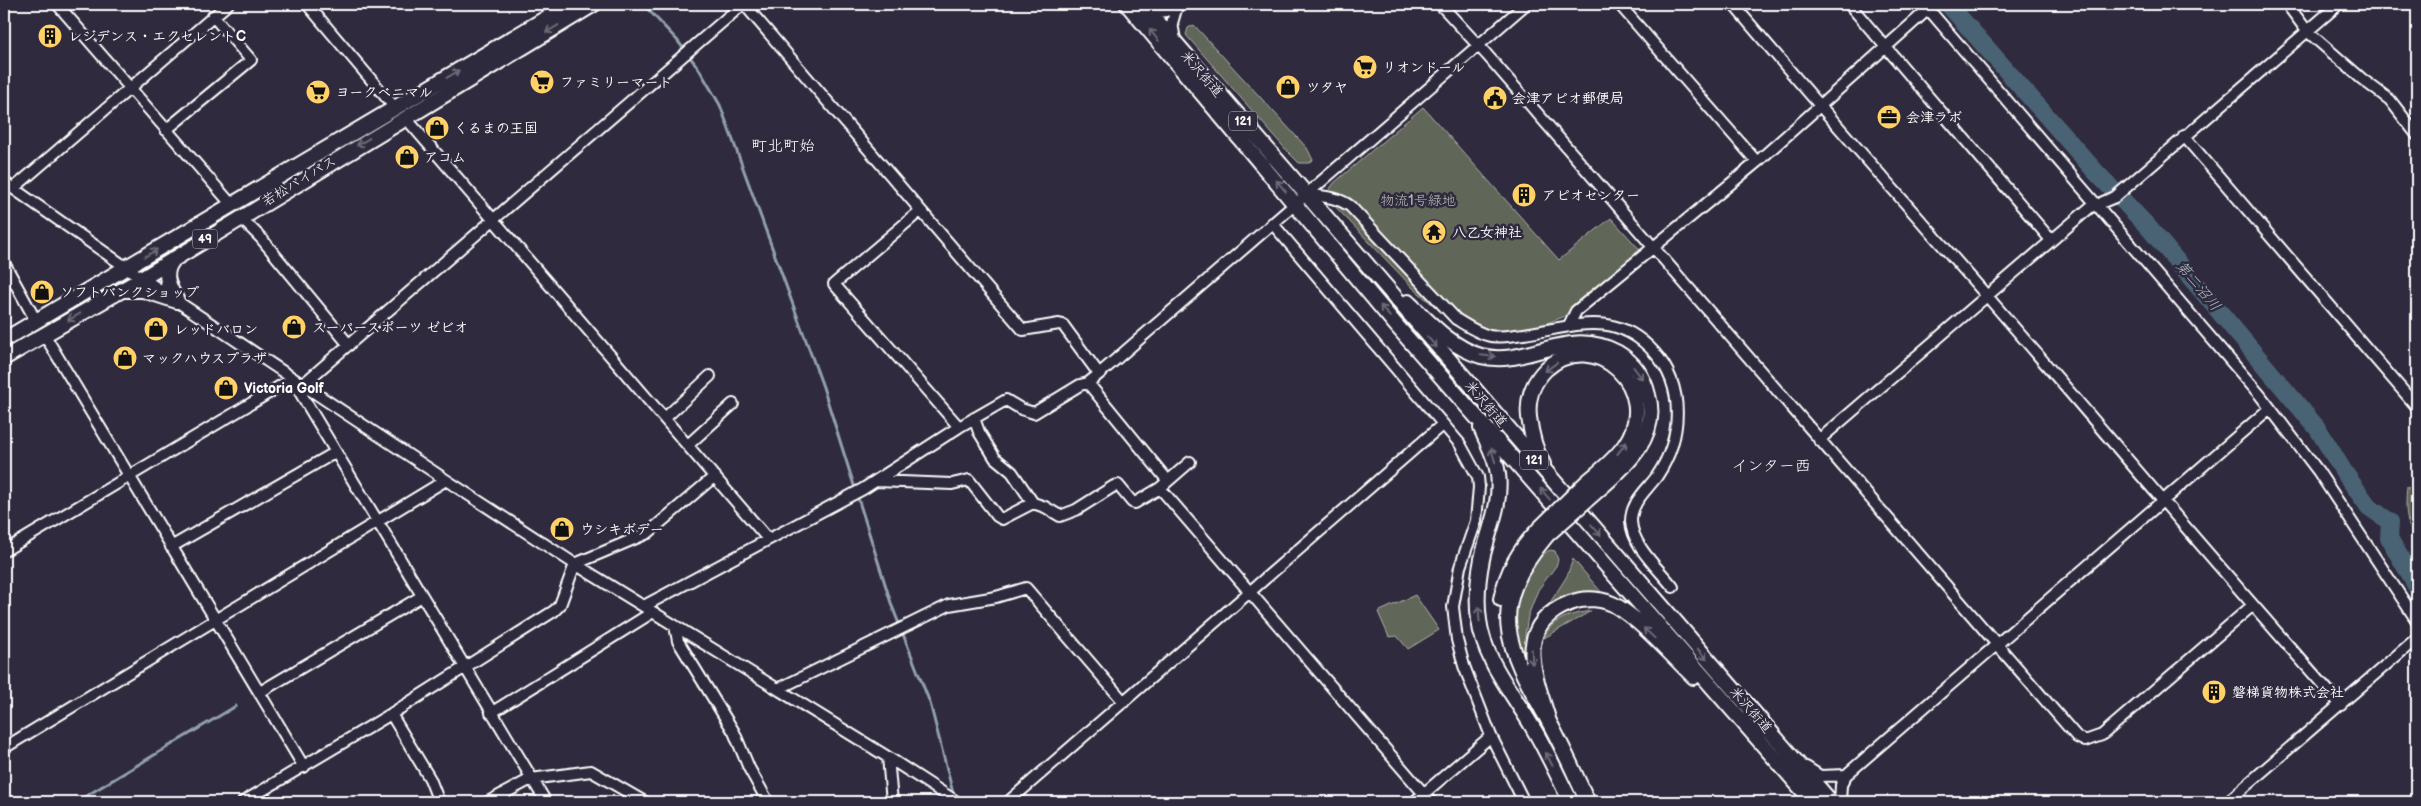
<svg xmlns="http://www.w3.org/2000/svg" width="2421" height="806" font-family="'Balsamiq Sans','Klee One',sans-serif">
	<rect width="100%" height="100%" fill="#2f2a3d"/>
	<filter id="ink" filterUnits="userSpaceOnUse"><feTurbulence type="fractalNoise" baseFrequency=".02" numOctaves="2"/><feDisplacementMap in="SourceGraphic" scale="10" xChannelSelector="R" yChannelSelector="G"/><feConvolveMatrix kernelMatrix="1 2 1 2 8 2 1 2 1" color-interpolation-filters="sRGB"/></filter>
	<g filter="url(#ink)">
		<!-- green -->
		<path fill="#606658" stroke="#b0b2ac" d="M1194 25 1307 148 1313 160 1309 163H1299L1288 152 1186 35 1188 28Z
			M1423 107 1559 260 1611 218 1642 252 1563 317 1505 339 1482 337 1448 318 1412 287 1328 199 1327 193 1334 183Z
			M2407 486 2417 498V543C2405 523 2405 509 2407 486Z
			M1550 550 1555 551 1558 560 1556 566 1538 590 1528 616 1525 635 1528 677 1523 670C1519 652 1513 632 1511 613 1510 594 1533 558 1550 550Z
			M1573 559 1602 593C1576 594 1568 594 1546 609L1567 576Z
			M1415 595 1439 630 1408 649 1397 636 1389 637 1378 612Z
			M1591 611 1544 638C1551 618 1572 614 1591 611Z"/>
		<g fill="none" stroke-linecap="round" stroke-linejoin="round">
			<!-- stream -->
			<path stroke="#92a1ac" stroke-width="3" d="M643 4 677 40 699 69 720 105 823 387 892 606 930 703 954 797
				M76 802 236 706"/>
			<!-- river -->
			<path stroke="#4a6374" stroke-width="18" d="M1948 4 2094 170 2149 228 2318 429 2344 472 2369 507 2390 522 2389 538 2417 587"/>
			<defs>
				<path id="minor" d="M57 4 232 205
					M307 4 396 109
					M744 4 1023 330 1059 324 1063 325 1099 374 1526 4
					M1149 4C1158 14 1166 13 1177 6
					M1440 4 1487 55 2077 737 2085 741 2102 735 2253 605
					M1619 4 1757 162
					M1733 4C1816 103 1902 199 1987 296 2105 432 2221 571 2341 705
					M1849 4 2051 240
					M1924 4 2260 395 2318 471 2417 621
					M2287 4 2307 31 2362 79 2390 100 2417 135
					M1175 40 1172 23 1177 6
					M405 117 768 539
					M166 130 251 60 213 16
					M2184 136 2417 407
					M4 182 127 268 446 480 575 564 886 756 957 802
					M14 188 228 4
					M1306 194C1322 197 1336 196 1350 206L1456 319C1466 325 1477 333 1490 336 1499 338 1514 335 1524 334 1574 327 1614 308 1654 352 1686 387 1682 439 1657 476 1647 490 1631 502 1631 521 1632 546 1659 569 1673 587
					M2097 207 2103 202 2115 197 2339 4
					M920 211 834 284 959 427
					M240 217 261 238 349 345
					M1272 223 1460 444 1478 477 1479 487 1476 521 1460 567 1453 607 1457 640 1464 666 1491 736 1524 802
					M4 263 36 321
					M1569 325 1576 311 1757 162 1934 4
					M44 334 304 767
					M1088 383 1168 481
					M302 385 743 4
					M665 418 710 376
					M974 418 979 432 995 458 1012 472 1033 503
					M1819 440 2094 204
					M688 445 733 404
					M877 481 952 484 969 480 997 516 1002 519 1033 503 1045 507 1060 516 1076 510 1114 486 1118 485 1132 502 1135 503 1160 488 1190 462
					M1160 488 1431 802
					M171 547 336 452
					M4 551 292 379 546 802
					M644 606 863 489 959 427 1006 400 1021 409 1034 413 1080 385 1088 383 1099 374
					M675 626 678 641 734 732 749 768 768 802
					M778 689 949 605 996 597 1026 588 1124 702
					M260 692 422 596
					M491 713 653 612
					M391 714 430 779 439 802
					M4 748 446 480
					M888 757 892 802
					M1806 767 1820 776 1846 775
					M243 802 391 714 554 611 560 605 575 564 648 533 715 476
					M488 802 531 779 591 771 645 802
					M1008 802 1443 424
					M1414 802 1491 736
					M1840 802 1841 785 1846 775 2270 408
					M2227 802 2417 638"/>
				<path id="highway" d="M1127 4 1396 325 1813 802
					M1142 4 1831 802
					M174 259C161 273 169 287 177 301
					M125 290H143L177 301
					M1408 302C1429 322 1452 348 1481 356 1527 368 1567 325 1618 353 1635 363 1644 378 1648 395 1660 436 1626 466 1598 490
					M4 340 570 4
					M4 358 143 278 594 4
					M1481 428C1487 443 1496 457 1498 474 1502 504 1488 531 1482 559 1478 579 1476 599 1479 620 1484 661 1513 693 1533 728 1547 751 1558 777 1571 802
					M1543 464C1535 450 1531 433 1529 417 1527 398 1532 383 1546 369 1595 325 1663 390 1625 445 1615 460 1600 471 1587 482
					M1547 535C1485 609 1506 645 1548 720 1563 747 1575 775 1588 802
					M1501 599C1507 571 1519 550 1539 529
					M1549 722C1536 677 1511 626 1570 603 1585 597 1604 598 1618 607 1646 625 1670 654 1694 677"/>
			</defs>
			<!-- minor casing -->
			<use href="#minor" stroke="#fff" stroke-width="14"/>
			<!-- highway casing -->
			<use href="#highway" stroke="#fff" stroke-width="18"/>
			<!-- minor -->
			<use href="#minor" stroke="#2f2a3d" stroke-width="10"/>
			<!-- highway -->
			<use href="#highway" stroke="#2f2a3d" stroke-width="14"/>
			<defs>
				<path id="highway-bridge" d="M1539 529 1587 482
					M1547 535 1598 490"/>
			</defs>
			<!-- highway-bridge casing -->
			<use href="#highway-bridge" stroke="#fff" stroke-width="18" stroke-linecap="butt"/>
			<!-- highway-bridge -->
			<use href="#highway-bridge" stroke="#2f2a3d" stroke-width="14"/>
		</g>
		<!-- one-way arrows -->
		<defs><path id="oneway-shaft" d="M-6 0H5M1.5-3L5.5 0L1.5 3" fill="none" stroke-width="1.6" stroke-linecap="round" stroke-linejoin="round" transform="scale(1.25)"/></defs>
		<g stroke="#6d6a77">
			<use href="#oneway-shaft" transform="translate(552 29) rotate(149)"/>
			<use href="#oneway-shaft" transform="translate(1154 35) rotate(-129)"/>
			<use href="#oneway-shaft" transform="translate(453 74) rotate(-31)"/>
			<use href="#oneway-shaft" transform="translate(363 142) rotate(149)"/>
			<use href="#oneway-shaft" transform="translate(1281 186) rotate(-130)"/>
			<use href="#oneway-shaft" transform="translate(151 253) rotate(-31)"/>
			<use href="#oneway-shaft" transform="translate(1385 311) rotate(-130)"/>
			<use href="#oneway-shaft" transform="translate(74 317) rotate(150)"/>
			<use href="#oneway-shaft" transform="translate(1432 342) rotate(49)"/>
			<use href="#oneway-shaft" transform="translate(1488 356) rotate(6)"/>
			<use href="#oneway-shaft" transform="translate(1551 367) rotate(144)"/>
			<use href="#oneway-shaft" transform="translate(1638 373) rotate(53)"/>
			<use href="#oneway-shaft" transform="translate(1622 448) rotate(-52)"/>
			<use href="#oneway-shaft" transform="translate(1493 455) rotate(-107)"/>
			<use href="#oneway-shaft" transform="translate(1545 494) rotate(-131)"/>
			<use href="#oneway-shaft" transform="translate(1596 530) rotate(49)"/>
			<use href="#oneway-shaft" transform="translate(1479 614) rotate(-94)"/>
			<use href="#oneway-shaft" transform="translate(1649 633) rotate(-137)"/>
			<use href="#oneway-shaft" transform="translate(1702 654) rotate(50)"/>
			<use href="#oneway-shaft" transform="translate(1532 657) rotate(88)"/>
			<use href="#oneway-shaft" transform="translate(1549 759) rotate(-117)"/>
		</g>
	</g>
	<!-- icons -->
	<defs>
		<symbol id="building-disc" viewBox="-11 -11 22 22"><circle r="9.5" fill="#ffd166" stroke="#2f2a3d"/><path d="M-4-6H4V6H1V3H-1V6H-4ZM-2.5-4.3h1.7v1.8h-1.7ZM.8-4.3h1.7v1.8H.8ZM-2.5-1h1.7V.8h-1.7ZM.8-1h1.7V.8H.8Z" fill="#111"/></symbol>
		<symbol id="supermarket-disc" viewBox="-11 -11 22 22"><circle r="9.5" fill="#ffd166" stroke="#2f2a3d"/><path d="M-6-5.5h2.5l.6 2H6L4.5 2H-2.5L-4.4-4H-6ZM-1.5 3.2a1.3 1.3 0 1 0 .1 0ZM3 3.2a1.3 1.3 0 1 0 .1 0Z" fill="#111"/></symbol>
		<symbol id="shop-disc" viewBox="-11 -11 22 22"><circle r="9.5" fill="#ffd166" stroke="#2f2a3d"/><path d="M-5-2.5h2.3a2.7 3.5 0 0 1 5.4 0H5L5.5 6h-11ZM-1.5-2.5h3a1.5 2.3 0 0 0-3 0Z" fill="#111"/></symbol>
		<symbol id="civic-disc" viewBox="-11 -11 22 22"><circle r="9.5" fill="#ffd166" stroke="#2f2a3d"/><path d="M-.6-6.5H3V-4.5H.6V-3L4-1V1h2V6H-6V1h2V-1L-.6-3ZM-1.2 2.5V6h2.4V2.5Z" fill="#111"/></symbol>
		<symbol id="office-disc" viewBox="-11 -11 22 22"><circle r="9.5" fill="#ffd166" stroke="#2f2a3d"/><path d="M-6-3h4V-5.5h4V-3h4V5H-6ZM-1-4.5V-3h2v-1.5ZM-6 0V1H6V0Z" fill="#111"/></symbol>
		<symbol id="temple-disc" viewBox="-11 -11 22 22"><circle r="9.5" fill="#ffd166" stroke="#2f2a3d"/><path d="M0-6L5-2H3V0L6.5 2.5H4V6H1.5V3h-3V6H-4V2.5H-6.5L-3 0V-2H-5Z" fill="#111"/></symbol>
	</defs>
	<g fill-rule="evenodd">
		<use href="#building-disc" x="36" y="22" width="28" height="28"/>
		<use href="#supermarket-disc" x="1351" y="53" width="28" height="28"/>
		<use href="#supermarket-disc" x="528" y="68" width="28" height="28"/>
		<use href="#shop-disc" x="1274" y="73" width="28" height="28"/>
		<use href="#supermarket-disc" x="304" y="78" width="28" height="28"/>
		<use href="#civic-disc" x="1481" y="84" width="28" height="28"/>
		<use href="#office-disc" x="1875" y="103" width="28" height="28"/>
		<use href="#shop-disc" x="423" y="114" width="28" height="28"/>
		<use href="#shop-disc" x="393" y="143" width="28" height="28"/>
		<use href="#building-disc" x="1510" y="181" width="28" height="28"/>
		<use href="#temple-disc" x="1420" y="218" width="28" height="28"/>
		<use href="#shop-disc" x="28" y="278" width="28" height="28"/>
		<use href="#shop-disc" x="280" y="313" width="28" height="28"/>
		<use href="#shop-disc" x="142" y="315" width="28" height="28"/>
		<use href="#shop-disc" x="111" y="344" width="28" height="28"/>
		<use href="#shop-disc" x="212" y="374" width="28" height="28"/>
		<use href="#shop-disc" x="548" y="515" width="28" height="28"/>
		<use href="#building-disc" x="2200" y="678" width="28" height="28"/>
	</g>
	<g text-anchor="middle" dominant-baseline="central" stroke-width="5" stroke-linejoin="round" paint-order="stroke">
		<!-- shield labels -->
		<g fill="#2f2a3d" stroke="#c1bfc5" stroke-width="1">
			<rect x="1229" y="111.5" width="28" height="19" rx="4"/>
			<rect x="192.5" y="229.5" width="25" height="19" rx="4"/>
			<rect x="1520" y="450.5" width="28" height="19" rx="4"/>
		</g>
		<g font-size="12" font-weight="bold" fill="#fff">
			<text x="1243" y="121">121</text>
			<text x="205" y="239">49</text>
			<text x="1534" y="460">121</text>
		</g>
		<!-- poi labels -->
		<g font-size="14" font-weight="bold" fill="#fff" stroke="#2f2a3d" text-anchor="start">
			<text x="68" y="36">レジデンス・エクセレントC</text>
			<text x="1382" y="67">リオンドール</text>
			<text x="560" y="82">ファミリーマート</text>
			<text x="1306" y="87">ツタヤ</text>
			<text x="336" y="92">ヨークベニマル</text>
			<text x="1512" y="98">会津アピオ郵便局</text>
			<text x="1906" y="117">会津ラボ</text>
			<text x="454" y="128">くるまの王国</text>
			<text x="424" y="157">アコム</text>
			<text x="1542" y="195">アピオセンター</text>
			<text x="1452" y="232">八乙女神社</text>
			<text x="60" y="292">ソフトバンクショップ</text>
			<text x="312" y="327">スーパースポーツ ゼビオ</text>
			<text x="174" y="329">レッドバロン</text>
			<text x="142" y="358">マックハウスプラザ</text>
			<text x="244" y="388">Victoria Golf</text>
			<text x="580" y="529">ウシキボデー</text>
			<text x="2232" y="692">磐梯貨物株式会社</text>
		</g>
		<!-- street labels -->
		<g font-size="14" fill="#fff" stroke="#2f2a3d">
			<text transform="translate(1202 74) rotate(49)">米沢街道</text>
			<text transform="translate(299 181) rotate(-31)">若松バイパス</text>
			<text transform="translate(1486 404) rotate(49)">米沢街道</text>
			<text transform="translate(1751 710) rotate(49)">米沢街道</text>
		</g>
		<!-- park labels -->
		<g font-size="14" fill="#b7bab4" stroke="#2f2a3d">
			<text x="1418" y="200">物流1号緑地</text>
		</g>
		<!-- water labels -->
		<g font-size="15" font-style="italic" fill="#aeb9c0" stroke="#2f2a3d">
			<text transform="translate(2198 286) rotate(50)">第二沼川</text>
		</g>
		<!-- quarter labels -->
		<g font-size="16" fill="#fff" stroke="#2f2a3d">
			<text x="783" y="146">町北町始</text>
			<text x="1771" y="466">インター西</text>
		</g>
	</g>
	<!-- margin -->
	<rect width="2421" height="806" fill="none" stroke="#2f2a3d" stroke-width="20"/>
	<rect x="10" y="10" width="2401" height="786" fill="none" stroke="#fff" stroke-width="2" filter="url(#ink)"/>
</svg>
